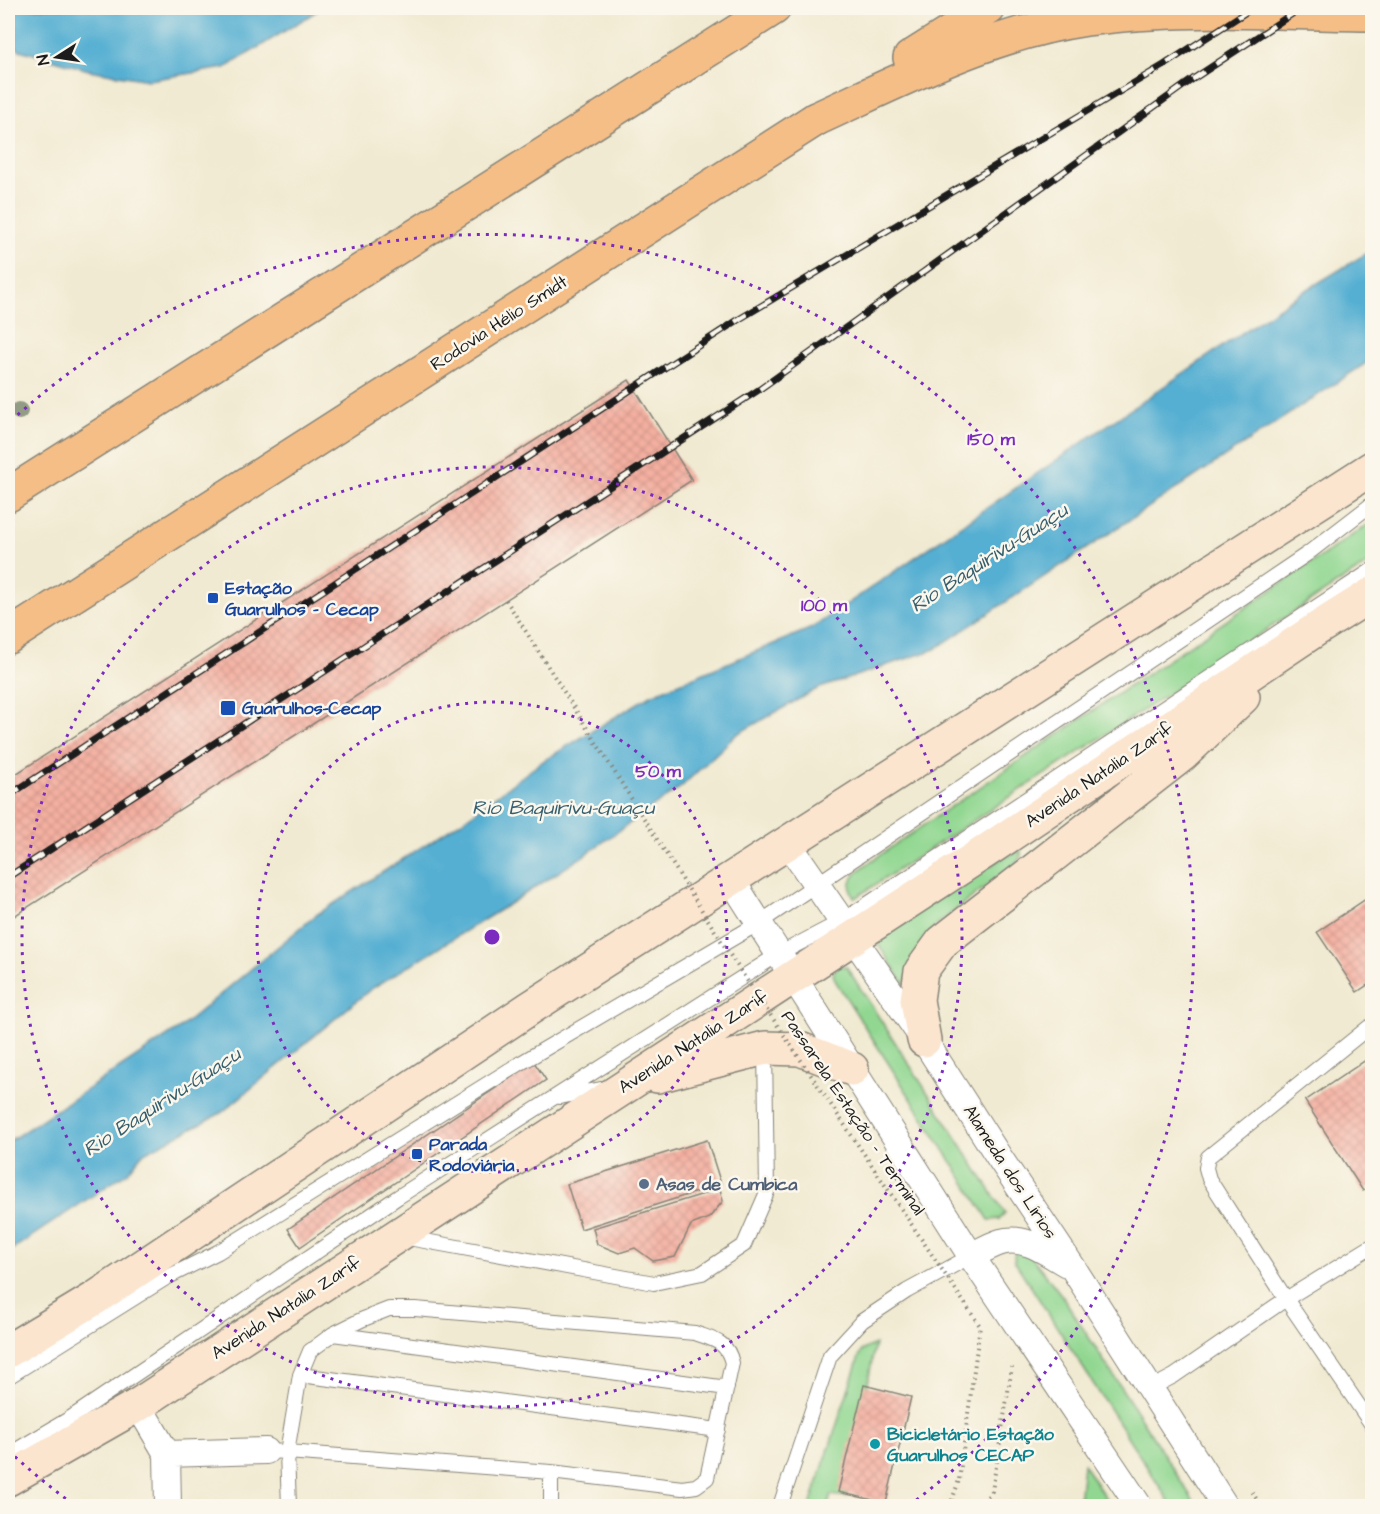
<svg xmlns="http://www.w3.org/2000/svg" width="1380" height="1514" font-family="'Architects Daughter',sans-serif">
	<defs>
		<pattern id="building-cross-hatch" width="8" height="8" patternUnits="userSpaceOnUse" patternTransform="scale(1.5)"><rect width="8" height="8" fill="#f4b0a1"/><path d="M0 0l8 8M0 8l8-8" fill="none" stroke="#d1978a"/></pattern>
	</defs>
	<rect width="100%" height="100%" fill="#fbf7ec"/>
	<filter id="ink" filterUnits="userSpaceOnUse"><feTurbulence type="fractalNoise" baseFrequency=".0167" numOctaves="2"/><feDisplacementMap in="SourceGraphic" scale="12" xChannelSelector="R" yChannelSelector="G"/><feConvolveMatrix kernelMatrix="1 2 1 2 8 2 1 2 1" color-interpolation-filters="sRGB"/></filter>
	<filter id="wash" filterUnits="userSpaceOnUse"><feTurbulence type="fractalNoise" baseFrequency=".008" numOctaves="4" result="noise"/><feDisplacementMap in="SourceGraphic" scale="24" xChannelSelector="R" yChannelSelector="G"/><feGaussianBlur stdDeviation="1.35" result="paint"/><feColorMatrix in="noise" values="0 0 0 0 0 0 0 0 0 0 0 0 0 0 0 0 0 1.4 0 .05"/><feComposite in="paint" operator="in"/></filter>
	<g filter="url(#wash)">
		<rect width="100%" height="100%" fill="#f1ead2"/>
		<!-- green -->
		<path fill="#91d791" stroke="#567a56" stroke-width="1.5" d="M1372 522V561L855 898C838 876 873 861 890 848Z
			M1021 851V856L1016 863 935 926 919 949 904 984 874 938 1002 858Z
			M846 966 1005 1213 1000 1219 989 1220 836 982 833 974 837 967Z
			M1017 1251H1027L1063 1297 1197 1506H1172L1015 1262 1014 1255Z
			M875 1344 847 1497 831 1495 828 1506H810L861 1351Z
			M1083 1464 1111 1506H1089L1079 1504Z"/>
		<!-- water -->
		<path fill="#54afd2" stroke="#386677" stroke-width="1.5" d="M8 8H322L225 68 148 80 89 70 20 50 8 41Z
			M1372 250V359L935 649 817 689 737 734 681 787 579 859 503 908 371 989 221 1113 142 1154 128 1172 8 1252V1142L180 1028 316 915 465 819 543 761 651 695 812 628 1290 300Z"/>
		<g id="blocks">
			<!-- building -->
			<path fill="url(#building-cross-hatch)" d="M629 380 692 480 8 920V779Z
				M1372 895V982L1357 992 1317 932Z
				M1372 1056V1185L1363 1191 1305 1101Z
				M534 1062 546 1080 300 1247 288 1229Z
				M707 1140 721 1184 581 1229 567 1184Z
				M720 1189 723 1201 709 1218 691 1225 675 1257 653 1261 635 1248 619 1253 597 1244 593 1228Z
				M864 1385 911 1397 886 1503 838 1492Z"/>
		</g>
	</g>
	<g filter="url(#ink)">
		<use href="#blocks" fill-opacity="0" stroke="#868377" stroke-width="1.5"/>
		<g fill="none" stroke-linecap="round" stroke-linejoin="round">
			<defs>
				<path id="service" d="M1369 1027 1208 1157 1206 1168 1209 1179 1286 1299 1372 1425
					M560 1097 606 1088
					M403 1237 654 1283 702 1273 744 1245 767 1192 765 1048
					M333 1334 727 1388
					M300 1375 718 1430
					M8 1377 166 1278 218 1252 519 1064 759 923 1307 554 1372 504
					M1149 1389 1174 1376 1286 1299 1372 1246
					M266 1451 287 1452 551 1472 682 1488 696 1486 707 1478 732 1363C727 1341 714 1340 695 1333L415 1309H389L361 1320 333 1334 310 1351 300 1375 287 1452 289 1506
					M8 1455 69 1419 398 1197 779 954 842 921 1372 570
					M551 1472V1506
					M780 1506 830 1356 862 1321 907 1291 971 1256"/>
				<path id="minor" d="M787 842 924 1040 999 1157 1073 1268 1225 1506
					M731 879 971 1256 1139 1506
					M971 1256C981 1251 991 1245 1001 1242 1025 1235 1047 1253 1067 1264
					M138 1405 167 1454 168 1506
					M167 1454 266 1451"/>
				<path id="secondary" d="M924 1040 917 1000 921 971 942 942 1182 755 1243 697
					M657 1076 765 1048 800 1049 852 1069
					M8 1351 94 1299 530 1008 1372 468
					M8 1479 138 1405 989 849 1315 630 1372 594"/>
				<path id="primary" d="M8 495 774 8
					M8 637 816 119"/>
				<path id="motorway" d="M910 58 989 8
					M816 119C903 79 991 33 1087 19 1179 6 1280 13 1372 14"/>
			</defs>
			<!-- service casing -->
			<use href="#service" stroke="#868377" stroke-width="16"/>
			<!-- minor casing -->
			<use href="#minor" stroke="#868377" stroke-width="28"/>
			<!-- secondary casing -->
			<use href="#secondary" stroke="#868377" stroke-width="36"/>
			<!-- primary casing -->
			<use href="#primary" stroke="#868377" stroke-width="36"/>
			<!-- motorway casing -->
			<use href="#motorway" stroke="#868377" stroke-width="36"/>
			<!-- path -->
			<path stroke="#868377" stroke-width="4" stroke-dasharray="1.5 4.5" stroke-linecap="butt" d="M1252 1492 1261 1506
				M950 1506 959 1480
				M980 1506 992 1491 1012 1367"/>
			<!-- service -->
			<use href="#service" stroke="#fff" stroke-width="14"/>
			<!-- minor -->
			<use href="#minor" stroke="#fff" stroke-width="26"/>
			<!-- secondary -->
			<use href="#secondary" stroke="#fbe5cf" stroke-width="33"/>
			<!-- primary -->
			<use href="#primary" stroke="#f6be87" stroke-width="33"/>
			<!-- motorway -->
			<use href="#motorway" stroke="#f6be87" stroke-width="33"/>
			<defs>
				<path id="rail" d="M8 796 741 318 1164 65 1252 8
					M8 877 760 389 1193 79 1301 8"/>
			</defs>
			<!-- rail casing -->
			<use href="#rail" stroke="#1c1c1c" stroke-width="7"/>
			<!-- rail -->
			<use href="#rail" stroke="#fbf7ec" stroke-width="4.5" stroke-dasharray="14" stroke-linecap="butt"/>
			<!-- path-bridge -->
			<path stroke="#868377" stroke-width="4" stroke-dasharray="1.5 4.5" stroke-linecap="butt" d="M506 600 732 958 980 1326 959 1480"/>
		</g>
		<!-- trees -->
		<circle fill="#929c84" cx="19" cy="411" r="9"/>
	</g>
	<!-- distance rings -->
	<g fill="none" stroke="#7b2cbf" stroke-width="3" stroke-dasharray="3 6">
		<circle cx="492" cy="937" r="235"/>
		<circle cx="492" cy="937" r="470"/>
		<path d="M73 1504A705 705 0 0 1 11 1453M11 421A705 705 0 1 1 911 1504"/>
	</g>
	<!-- markers -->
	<g fill="#1a4fb4" stroke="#fbf7ec" stroke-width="2">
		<rect x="207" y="592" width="12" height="12" rx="3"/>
		<rect x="220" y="700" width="16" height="16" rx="3"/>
		<rect x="411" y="1148" width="12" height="12" rx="3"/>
	</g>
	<circle fill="#5c6f8a" stroke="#fbf7ec" stroke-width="2" cx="644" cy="1184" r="6"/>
	<circle fill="#0f9aa8" stroke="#fbf7ec" stroke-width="2" cx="875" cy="1444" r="6"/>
	<g text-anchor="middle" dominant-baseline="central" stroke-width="5" stroke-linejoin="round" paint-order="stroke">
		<!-- street labels -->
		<g font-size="18" fill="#1c1c1c" stroke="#fbf7ec">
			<text transform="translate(499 323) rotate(-33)">Rodovia Hélio Smidt</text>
			<text transform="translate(1099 775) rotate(-34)">Avenida Natalia Zarif</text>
			<text transform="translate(693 1042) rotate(-33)">Avenida Natalia Zarif</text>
			<text transform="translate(853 1113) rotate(56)">Passarela Estação - Terminal</text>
			<text transform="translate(1010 1172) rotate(57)">Alameda dos Lírios</text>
			<text transform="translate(286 1308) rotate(-33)">Avenida Natalia Zarif</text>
		</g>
		<!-- transit labels -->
		<g font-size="18" font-weight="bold" fill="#164399" stroke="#fbf7ec" text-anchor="start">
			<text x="225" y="588">Estação<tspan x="225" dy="21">Guarulhos - Cecap</tspan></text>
			<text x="242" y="708">Guarulhos-Cecap</text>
			<text x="429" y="1144">Parada<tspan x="429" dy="21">Rodoviária</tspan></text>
		</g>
		<!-- service labels -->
		<g font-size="18" font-weight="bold" fill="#4e5e75" stroke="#fbf7ec" text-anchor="start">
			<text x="656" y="1184">Asas de Cumbica</text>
		</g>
		<!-- culture labels -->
		<g font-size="18" font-weight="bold" fill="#0d838f" stroke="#fbf7ec" text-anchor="start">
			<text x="887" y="1434">Bicicletário Estação<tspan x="887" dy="21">Guarulhos CECAP</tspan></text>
		</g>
		<!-- water labels -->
		<g font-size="20" font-style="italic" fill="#355e6e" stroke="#fbf7ec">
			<text transform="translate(989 558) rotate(-33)">Rio Baquirivu-Guaçu</text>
			<text x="563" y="808">Rio Baquirivu-Guaçu</text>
			<text transform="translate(162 1102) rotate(-33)">Rio Baquirivu-Guaçu</text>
		</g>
	</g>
	<circle cx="492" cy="937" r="9" fill="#7b2cbf" stroke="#fbf7ec" stroke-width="3"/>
	<g font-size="18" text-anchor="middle" font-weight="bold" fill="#7b2cbf" stroke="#fbf7ec" stroke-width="5" stroke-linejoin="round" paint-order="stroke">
		<text x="991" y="445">150 m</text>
		<text x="824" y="611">100 m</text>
		<text x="658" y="777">50 m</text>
	</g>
	<!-- margin -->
	<rect width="1380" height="1514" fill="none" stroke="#fbf7ec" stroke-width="30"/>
	<!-- north arrow -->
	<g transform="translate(57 57) rotate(258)" stroke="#fbf7ec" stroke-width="4.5" paint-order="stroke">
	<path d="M0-4.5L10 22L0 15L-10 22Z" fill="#1c1c1c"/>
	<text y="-9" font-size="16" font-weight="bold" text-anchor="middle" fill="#1c1c1c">N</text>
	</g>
</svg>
